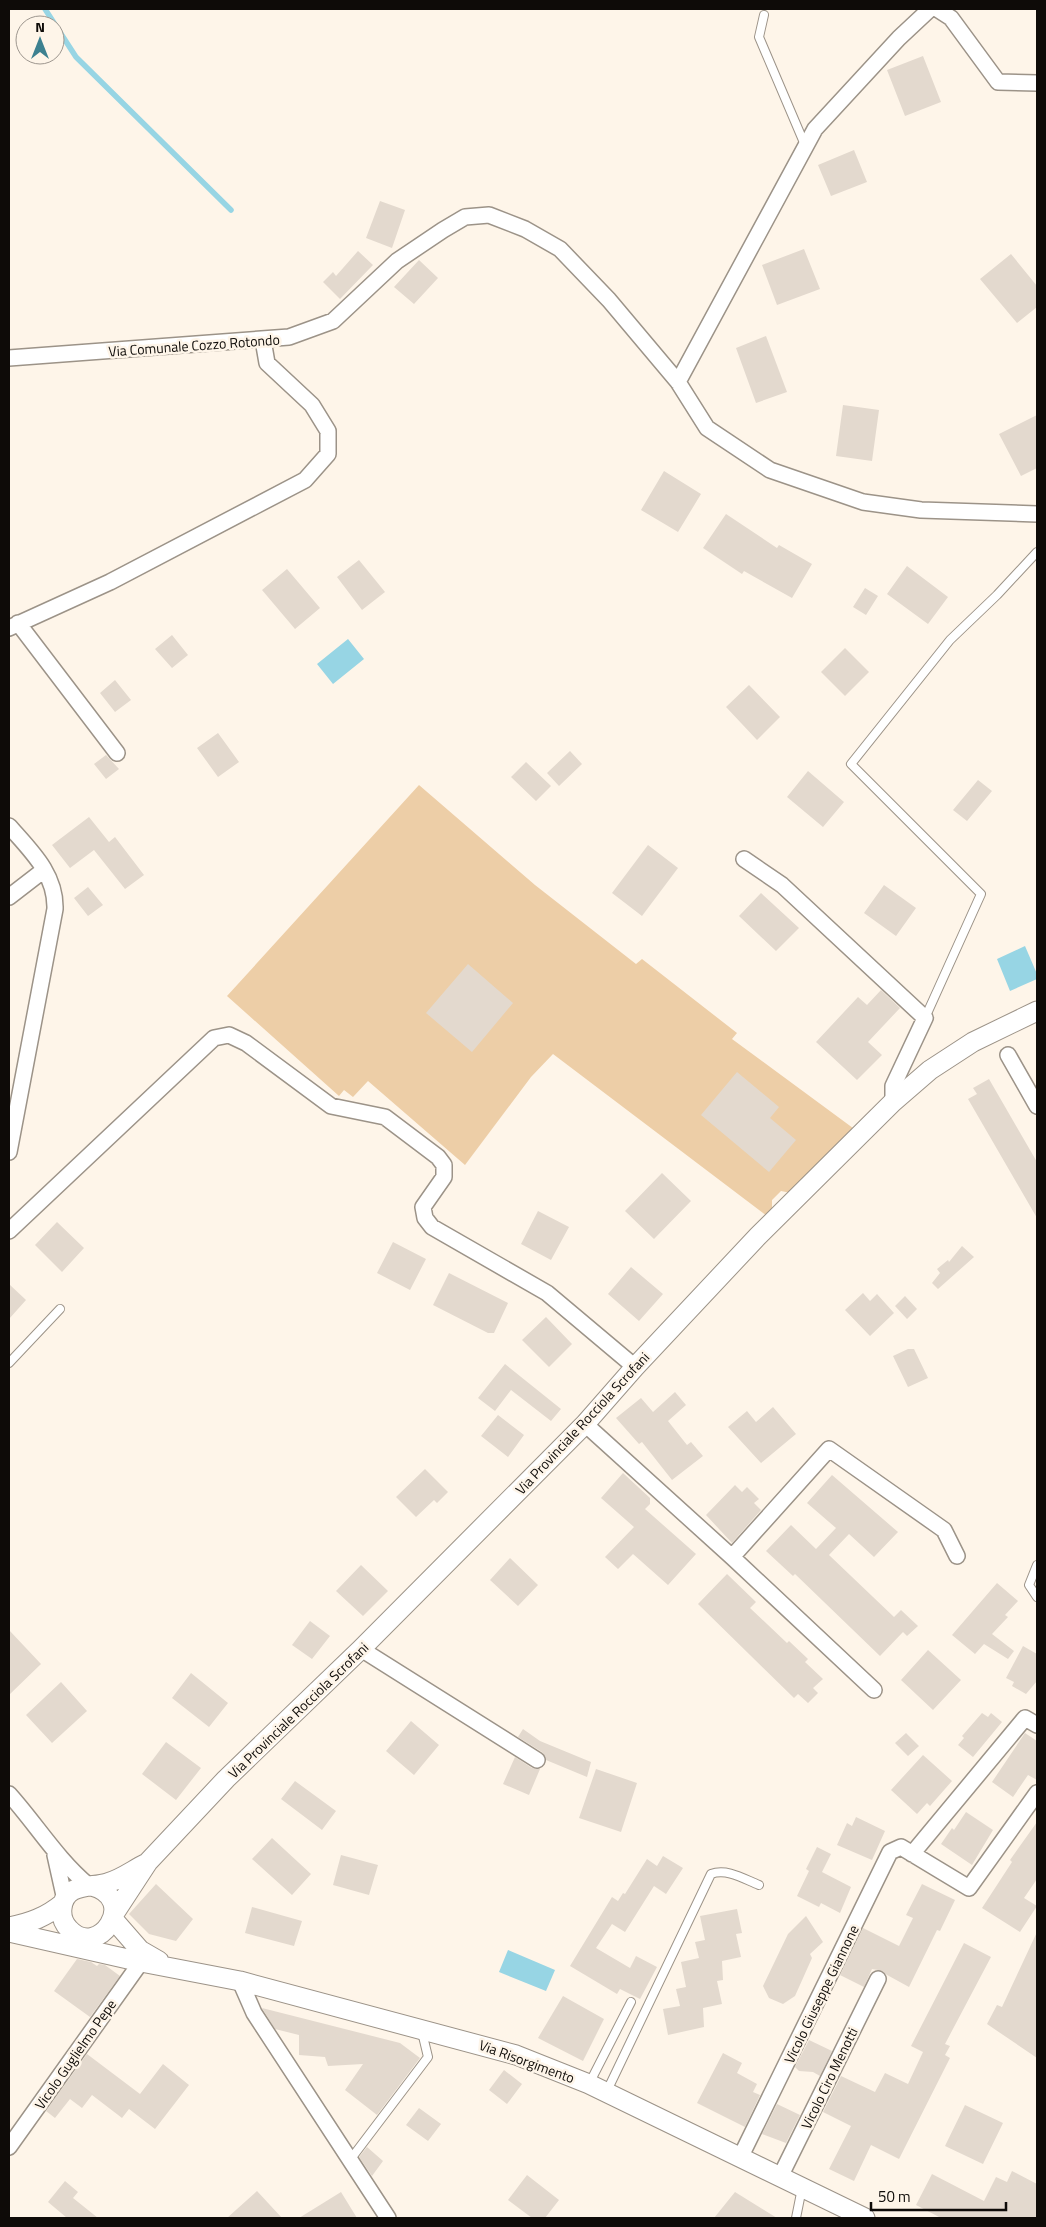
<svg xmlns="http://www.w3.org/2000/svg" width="1046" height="2227" font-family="'Titillium Web',sans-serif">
	<rect width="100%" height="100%" fill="#fef5e9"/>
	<!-- green -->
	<path fill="#edcea7" d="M419 785 535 885 636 964 642 959 737 1033 732 1039 857 1131 791 1193 781 1191 772 1200V1211L767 1216 553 1054 531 1077 465 1165 368 1081 353 1097 344 1090 339 1096 227 996Z"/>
	<!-- water -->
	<path fill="#97d5e4" d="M348 639 364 659 333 684 317 664Z
		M1025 946 1037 974V979L1010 991 997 959Z
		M508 1950 555 1970 546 1991 499 1972Z"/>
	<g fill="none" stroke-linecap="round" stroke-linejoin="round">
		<!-- stream -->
		<path stroke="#97d5e4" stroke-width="5.5" d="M45 9 76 57 231 210"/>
	</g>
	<!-- building -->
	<path fill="#e3d9ce" d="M923 56 941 102 905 116 887 70Z
		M854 150 867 182 831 196 818 165Z
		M380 201 405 210 392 248 366 238Z
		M804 249 820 289 777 305 762 265Z
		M358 251 373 265 340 299 323 282 333 272 336 276Z
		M1011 254 1037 286V307L1017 323 980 279Z
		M419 260 438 278 414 304 394 287Z
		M766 336 787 392 756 403 736 348Z
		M843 405 879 410 872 461 836 456Z
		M1037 415V468L1021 476 999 434Z
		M664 471 701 494 678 532 641 510Z
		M726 514 777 548 779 545 812 564 792 598 744 571 742 574 703 548Z
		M359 560 385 592 362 610 337 577Z
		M907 566 948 597 928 624 887 594Z
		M287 569 320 608 295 629 262 590Z
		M865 588 878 596 866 615 853 607Z
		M172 635 188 655 172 668 155 649Z
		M845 648 869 672 845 696 821 672Z
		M115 680 131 700 115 712 100 693Z
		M749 685 780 717 757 740 726 707Z
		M218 733 239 762 218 777 197 748Z
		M570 751 582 764 559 786 547 773Z
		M106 755 119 769 106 779 94 764Z
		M526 762 551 786 536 801 511 777Z
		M808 771 844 802 823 827 787 797Z
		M978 780 992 791 967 821 953 810Z
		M89 817 109 842 115 837 144 875 125 889 94 850 70 868 52 845Z
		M648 845 678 868 642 916 612 893Z
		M884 885 916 908 896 936 864 913Z
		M88 887 103 905 88 916 74 898Z
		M761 893 799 928 776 951 739 916Z
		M468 964 513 1003 472 1052 426 1013Z
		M881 990 900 1008 868 1042 882 1055 857 1080 816 1042 858 997 867 1005Z
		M737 1072 779 1107 770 1118 796 1140 769 1172 701 1115Z
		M989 1079 1037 1162V1218L968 1099 977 1094 973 1088Z
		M662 1173 691 1201 654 1239 625 1211Z
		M538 1211 569 1227 551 1260 521 1244Z
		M57 1222 84 1248 62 1272 35 1245Z
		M393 1242 426 1259 410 1290 377 1273Z
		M962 1246 974 1257 938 1289 932 1283 940 1273 937 1269 948 1260 949 1262Z
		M631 1267 663 1294 639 1321 608 1294Z
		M449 1273 508 1303 494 1333H488L433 1305Z
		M9 1284 26 1300 9 1319Z
		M863 1293 870 1301 877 1294 894 1313 870 1336 845 1310Z
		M905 1296 917 1309 907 1319 895 1306Z
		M546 1317 572 1344 549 1367 522 1340Z
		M908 1349H914L928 1378 908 1387 893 1356Z
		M505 1364 561 1409 551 1421 511 1390 495 1411 478 1398Z
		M675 1392 686 1405 668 1421 687 1445 691 1442 703 1456 672 1480 642 1442 639 1444 616 1418 641 1398 653 1412Z
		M773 1407 796 1434 761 1463 728 1427 747 1411 756 1422Z
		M498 1415 524 1435 508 1457 481 1436Z
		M425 1469 448 1492 437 1503 434 1500 416 1517 396 1497Z
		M623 1473 650 1498V1504L645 1509 696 1554 668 1585 633 1554 618 1569 605 1557 634 1527 601 1498Z
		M832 1475 898 1532 874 1557 849 1534 829 1555 894 1617 901 1610 918 1626 907 1636 903 1632 880 1656 795 1574 793 1576 766 1551 791 1525 816 1549 836 1528 807 1503Z
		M735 1485 742 1492 747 1487 759 1499 754 1503 761 1510 732 1543 706 1515Z
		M510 1558 538 1585 518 1606 490 1580Z
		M361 1565 388 1591 363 1616 336 1591Z
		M727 1574 756 1602 750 1608 787 1643 789 1641 808 1659 805 1662 823 1679 813 1688 818 1693 808 1703 798 1694 794 1698 698 1604Z
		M997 1583 1018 1601 1005 1615 1008 1617 992 1634 1014 1651 1008 1659 984 1644 975 1654 952 1635Z
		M310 1621 330 1636 312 1659 292 1645Z
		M9 1630 41 1664 9 1695Z
		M1023 1646 1037 1654V1681L1026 1694 1012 1686 1014 1682 1006 1678Z
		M928 1650 961 1680 933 1710 901 1680Z
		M191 1673 228 1703 209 1727 172 1698Z
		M61 1682 87 1711 52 1743 26 1715Z
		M982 1713 988 1717 991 1713 1002 1722 973 1757 958 1745 964 1738 962 1736Z
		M411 1721 439 1745 414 1775 386 1751Z
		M523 1729 540 1741 591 1762 587 1777 546 1760 542 1752 518 1737Z
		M906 1733 919 1746 908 1756 895 1743Z
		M1025 1733 1037 1741V1780L1028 1775 1013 1797 992 1782Z
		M166 1742 201 1768 176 1800 142 1774Z
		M923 1755 952 1781 930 1806 927 1803 917 1814 891 1790Z
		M515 1757 532 1768 540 1769 529 1795 503 1784Z
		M596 1769 637 1783 621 1832 579 1818Z
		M295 1781 336 1811 322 1830 281 1799Z
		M966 1812 993 1830 972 1865 941 1844 952 1828 954 1830Z
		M856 1817 885 1831 872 1860 837 1845 847 1823 852 1826Z
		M1037 1822V1879L1024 1898 1037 1906 1020 1932 982 1908 1012 1862 1010 1860Z
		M272 1838 311 1874 292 1895 252 1859Z
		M817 1847 831 1854 822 1872 851 1887 840 1913 821 1903 819 1907 797 1896 809 1871 806 1869Z
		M341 1855 378 1865 369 1895 333 1885Z
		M663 1856 683 1868 666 1894 654 1886 625 1932 612 1924 596 1948 630 1968 636 1956 657 1967 640 1999 620 1989 617 1994 570 1966 612 1897 618 1901 623 1893 625 1894 647 1859 657 1866Z
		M156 1884 193 1919 176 1941 149 1934 129 1914Z
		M922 1884 955 1900 940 1931 937 1930 909 1987 878 1970 872 1969 864 1987 840 1975 863 1928 899 1946 913 1918 906 1915Z
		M252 1907 302 1921 294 1946 245 1933Z
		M737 1909 742 1933 736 1934 741 1957 722 1961 723 1980 717 1981 722 2004 703 2008 704 2027 668 2035 663 2009 680 2006 676 1989 686 1987 681 1962 699 1958 695 1942 705 1940 700 1916Z
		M806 1916 823 1942 810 1954 812 1958 795 1996 783 2004 769 1998 763 1986 788 1934Z
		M1037 1932V2058L987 2024 997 2005 1002 2007Z
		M964 1943 991 1957 945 2044 950 2046 945 2055 950 2058 899 2159 871 2145 854 2181 829 2169 851 2126 823 2112 841 2076 875 2092 885 2073 908 2084 923 2052 911 2046Z
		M77 1959 91 1962 97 1966 99 1964 105 1965 120 1976 90 2017 54 1991Z
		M563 1996 604 2019 583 2061 538 2038Z
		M262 2008 400 2043 420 2058 377 2115 345 2090 363 2064 328 2066 325 2057 299 2055V2035L275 2029Z
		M809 2040 832 2051 820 2076 813 2072 799 2071 795 2067Z
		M723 2053 742 2063 737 2073 757 2084 753 2092 760 2095 745 2127 697 2103Z
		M87 2054 140 2094 163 2064 189 2085 155 2129 129 2109 122 2118 92 2095 82 2108 70 2099 55 2118 46 2111Z
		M504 2070 522 2084 507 2104 489 2090Z
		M777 2104 800 2115 786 2143 762 2134Z
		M965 2105 1003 2123 983 2164 945 2146Z
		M419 2108 441 2124 428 2141 406 2125Z
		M367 2147 383 2161 372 2176 359 2157Z
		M1012 2171 1037 2184V2218H941L916 2205 932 2174 984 2201 996 2177 1007 2182Z
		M527 2175 559 2200 545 2218H532L508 2200Z
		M65 2181 78 2192 73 2198 98 2218H67L48 2202Z
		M257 2191 282 2218H227Z
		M341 2192 357 2218H299Z
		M735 2192 777 2218H714Z"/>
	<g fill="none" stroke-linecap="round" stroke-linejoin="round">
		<defs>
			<path id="service" d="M764 15 759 37 805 145
				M925 1018 981 894 851 764 950 640 997 595 1037 552
				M9 1363 60 1309
				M1037 1565 1029 1585 1037 1597
				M589 2084 631 2002
				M606 2093 711 1874C727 1868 744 1879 759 1885
				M350 2160 428 2057 422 2032
				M796 2218 802 2188"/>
			<path id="minor" d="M937 9 951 18 998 82 1037 83
				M9 358 289 337 333 321 397 261 443 230 465 217 489 215 525 229 560 249 609 300 678 382 707 428 770 470 863 502 921 510 1037 514
				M678 382 815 129 899 38 930 9
				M18 623 117 753
				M9 628 110 582 305 480 328 454V431L312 405 267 363 263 340
				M9 826C31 851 56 874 55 909L9 1152
				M744 859 782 885 925 1018 893 1086V1102
				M9 897 44 870
				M1008 1055 1037 1106
				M9 1231 214 1038 229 1035 246 1043 331 1106 385 1117 438 1157 444 1165V1177L423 1207 425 1218 432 1227 547 1293 635 1367
				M585 1424 732 1557 874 1690
				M732 1557 829 1449 944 1530 957 1556
				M361 1649 537 1760
				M9 1794C36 1824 57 1859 88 1885
				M912 1854 1025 1718 1037 1725
				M55 1855 65 1900
				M240 1981 254 2013 388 2218
				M9 2147 141 1962
				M740 2158 890 1852 901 1847 969 1888 1037 1793
				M780 2177 878 1979"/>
			<path id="tertiary" d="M92 1886C140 1899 98 1961 69 1929 63 1923 61 1916 62 1908 65 1883 90 1888 107 1883 120 1880 133 1870 145 1864
				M114 1914 148 1862 226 1779 361 1649 585 1424 635 1367 758 1236 893 1102 930 1070 973 1042 1037 1011
				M113 1919 140 1950 159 1961
				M9 1927C30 1923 46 1917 63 1903
				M9 1932 141 1962 240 1981 516 2055 589 2084 865 2218"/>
		</defs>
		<!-- service casing -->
		<use href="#service" stroke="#9c9388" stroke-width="10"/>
		<!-- minor casing -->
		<use href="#minor" stroke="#9c9388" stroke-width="18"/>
		<!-- tertiary casing -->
		<use href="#tertiary" stroke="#9c9388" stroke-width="21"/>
		<!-- service -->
		<use href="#service" stroke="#fff" stroke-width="8"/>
		<!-- minor -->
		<use href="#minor" stroke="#fff" stroke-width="15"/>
		<!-- tertiary -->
		<use href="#tertiary" stroke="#fff" stroke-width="19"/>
	</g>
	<g text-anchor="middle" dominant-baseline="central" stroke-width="5" stroke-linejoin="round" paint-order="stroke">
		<!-- street labels -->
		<g font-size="14" fill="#0e0b08" stroke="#fef5e9">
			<text transform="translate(194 345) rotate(-4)">Via Comunale Cozzo Rotondo</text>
			<text transform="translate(582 1423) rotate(-47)">Via Provinciale Rocciola Scrofani</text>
			<text transform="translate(298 1710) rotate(-44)">Via Provinciale Rocciola Scrofani</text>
			<text transform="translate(821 1994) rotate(-64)">Vicolo Giuseppe Giannone</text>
			<text transform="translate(75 2054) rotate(-55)">Vicolo Guglielmo Pepe</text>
			<text transform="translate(527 2061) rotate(20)">Via Risorgimento</text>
			<text transform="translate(829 2078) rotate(-64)">Vicolo Ciro Menotti</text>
		</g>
	</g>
	<!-- border -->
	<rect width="1046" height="2227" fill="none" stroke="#0e0b08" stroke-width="20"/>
	<!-- north arrow -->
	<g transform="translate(40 40)"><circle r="24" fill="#fef5e9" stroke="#9e978f"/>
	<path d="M0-4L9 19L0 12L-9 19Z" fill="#3d8190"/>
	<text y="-8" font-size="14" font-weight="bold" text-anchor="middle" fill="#0e0b08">N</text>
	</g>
	<!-- scale -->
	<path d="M871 2202v8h135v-8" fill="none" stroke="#0e0b08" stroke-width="2.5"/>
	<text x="878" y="2202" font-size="15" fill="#0e0b08" stroke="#fef5e9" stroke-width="4" paint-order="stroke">50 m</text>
</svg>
